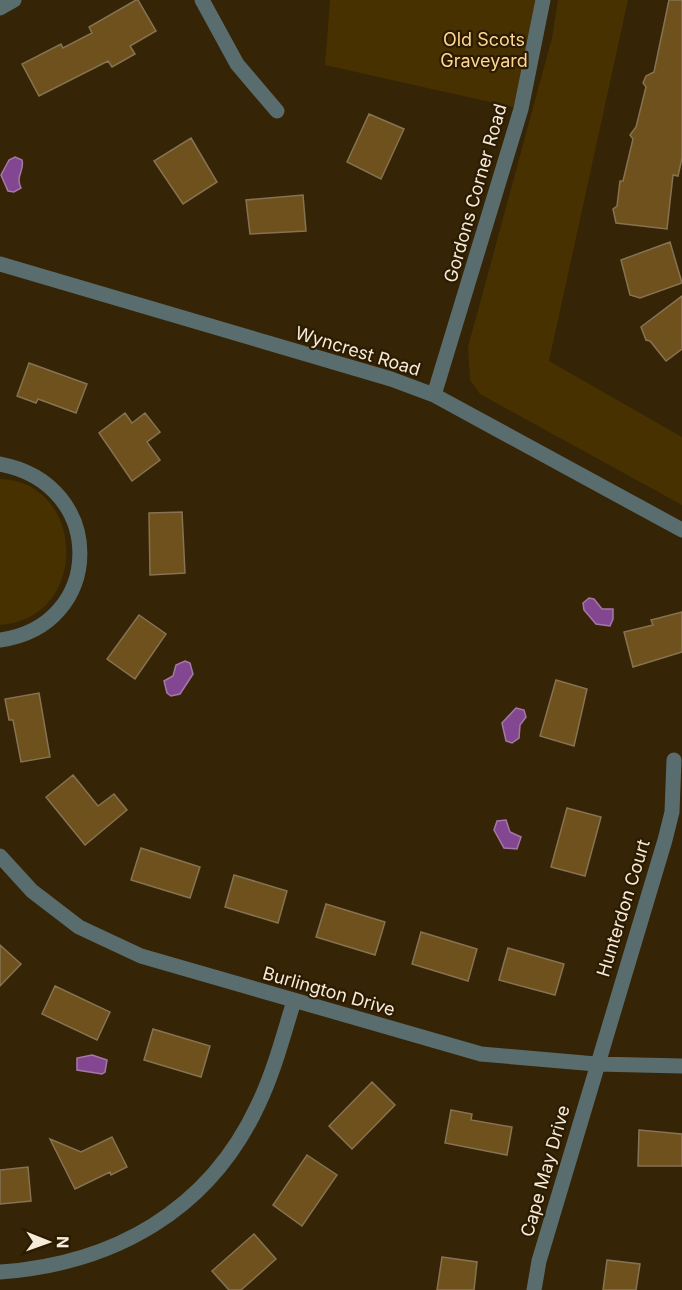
<svg xmlns="http://www.w3.org/2000/svg" width="682" height="1290" font-family="Inter,sans-serif">
	<rect width="100%" height="100%" fill="#352405"/>
	<!-- green -->
	<path fill="#483100" d="M330 0H543L521 109 325 65Z
		M558 0H628L549 361 682 437V505L480 394 470 380 468 347 552 38Z
		M0 479C87 482 90 619 0 625Z"/>
	<!-- water -->
	<path fill="#834791" stroke="#a678a7" stroke-width="1.5" d="M15 157 22 160C25 170 15 176 21 188L14 192 8 191 1 175 9 160Z
		M589 598 594 599 602 609H613V619L610 626 596 624 584 610 583 603Z
		M185 661 190 663 193 674 180 694 171 696 167 693 164 681 173 676 176 665Z
		M516 708 524 710 526 717 520 725 519 738 512 743 506 741 502 723Z
		M506 820 510 832 521 837 517 849 504 848 494 830 497 821Z
		M92 1055 107 1060 105 1072 102 1074 77 1070V1058Z"/>
	<!-- building -->
	<path fill="#6e511c" stroke="#867353" stroke-width="1.5" d="M136 0H138L156 31 130 46 135 54 112 67 108 61 39 96 22 64 61 44 63 48 92 33 89 27Z
		M669 0H682V158L678 176 673 175 667 229 616 223 613 209 617 206 620 181H623L633 139 630 135 636 127 646 87 643 83 646 76 654 72Z
		M369 114 404 129 381 179 347 162Z
		M191 138 217 182 183 204 154 161Z
		M303 195 306 231 250 234 246 200Z
		M670 242 682 283 640 298 630 295 621 260Z
		M682 296V349L666 361 650 341 646 340 641 327Z
		M29 363 87 384 76 413 38 399 36 403 17 396Z
		M125 413 132 423 145 413 160 432 147 442 160 460 132 481 99 433Z
		M182 512 185 573 150 575 149 513Z
		M682 612V652L633 667 624 632 653 625 651 620Z
		M139 615 166 634 135 679 107 659Z
		M556 680 587 689 574 746 540 736Z
		M39 693 50 757 21 762 13 720H9L5 699Z
		M73 775 98 806 114 794 127 810 85 845 46 797Z
		M567 808 601 817 585 876 551 867Z
		M141 848 200 867 190 898 131 880Z
		M234 875 287 891 278 923 225 907Z
		M326 904 385 922 375 955 316 937Z
		M421 932 477 949 468 981 412 964Z
		M0 945 21 964 0 986Z
		M508 948 564 964 555 995 499 980Z
		M55 986 110 1012 97 1040 42 1014Z
		M153 1029 210 1046 201 1077 144 1060Z
		M372 1082 395 1105 352 1149 329 1126Z
		M451 1110 472 1114 471 1120 512 1127 507 1155 445 1143Z
		M639 1130 682 1134V1166H638Z
		M112 1137 127 1167 111 1175 110 1172 75 1189 50 1139 81 1152Z
		M307 1155 337 1175 302 1226 273 1205Z
		M28 1167 31 1201 0 1204V1170Z
		M254 1234 276 1259 241 1290H229L212 1271Z
		M442 1257 477 1262 474 1290H437Z
		M607 1260 640 1264 636 1290H603Z"/>
	<g fill="none" stroke-linecap="round" stroke-linejoin="round">
		<!-- minor -->
		<path stroke="#5a6d6e" stroke-width="15" d="M202 0 237 64 277 111
			M0 8 14 0
			M0 264 391 379 434 395 682 530
			M434 395 521 109 543 0
			M0 464C108 484 105 626 0 640
			M0 856 32 891 79 927 141 956 481 1054 596 1064 682 1066
			M0 1272C113 1264 209 1211 258 1105 274 1072 283 1036 294 1001
			M534 1290 539 1261 665 840 672 812 674 760"/>
	</g>
	<g text-anchor="middle" dominant-baseline="central" stroke-width="4.5" stroke-linejoin="round" paint-order="stroke">
		<!-- park labels -->
		<g font-size="18" fill="#ffd692" stroke="#2b1b00">
			<text x="484" y="39">Old Scots<tspan x="484" dy="21">Graveyard</tspan></text>
		</g>
		<!-- street labels -->
		<g font-size="18" fill="#f6ebda" stroke="#2b1b00">
			<text transform="translate(475 193) rotate(-74)">Gordons Corner Road</text>
			<text transform="translate(358 351) rotate(17)">Wyncrest Road</text>
			<text transform="translate(623 908) rotate(-73)">Hunterdon Court</text>
			<text transform="translate(329 991) rotate(16)">Burlington Drive</text>
			<text transform="translate(545 1171) rotate(-74)">Cape May Drive</text>
		</g>
	</g>
	<!-- north arrow -->
	<g transform="translate(48 1242) rotate(91)" stroke="#2b1b00" stroke-width="4.5" paint-order="stroke">
	<path d="M0-4.5L10 22L0 15L-10 22Z" fill="#f6ebda"/>
	<text y="-9" font-size="16" font-weight="bold" text-anchor="middle" fill="#f6ebda">N</text>
	</g>
</svg>
